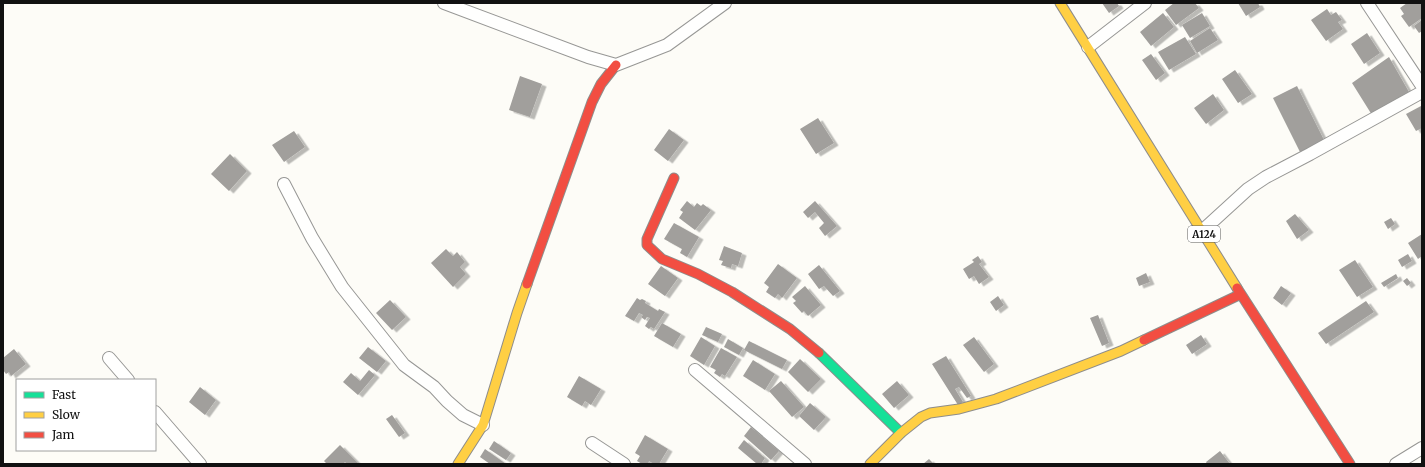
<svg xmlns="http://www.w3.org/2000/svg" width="1425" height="467" font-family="Merriweather,serif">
	<defs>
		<filter id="shadow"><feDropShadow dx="4.5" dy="2.5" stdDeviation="0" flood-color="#0004"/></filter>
	</defs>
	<rect width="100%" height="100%" fill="#fdfcf7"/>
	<!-- building -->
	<path fill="#a19f9c" filter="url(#shadow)" d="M1102 3H1117L1119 6 1109 13Z
		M1174 3H1195L1199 8 1176 25 1165 10Z
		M1238 3H1258L1260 7 1246 16Z
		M1407 3H1422V18L1409 27 1401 16 1404 14 1400 8Z
		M1327 9 1331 15 1336 12 1342 20 1338 22 1343 29 1326 41 1311 20Z
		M1163 13 1174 27 1151 46 1140 32Z
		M1202 13 1210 26 1190 38 1182 25Z
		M1422 20V31L1419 33 1414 26Z
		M1210 28 1218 40 1197 53 1190 41Z
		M1367 33 1380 53 1364 64 1351 44Z
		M1185 37 1196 54 1169 70 1158 52Z
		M1151 54 1165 73 1156 80 1142 60Z
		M1389 57 1409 92 1372 115 1352 83Z
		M1235 70 1252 94 1238 103 1222 79Z
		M520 76 542 84 530 117 509 110Z
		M1297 86 1324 140 1300 152 1273 98Z
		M1213 94 1224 110 1206 124 1194 108Z
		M1421 106 1422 108V128L1416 131 1406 114Z
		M818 118 834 143 816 154 800 129Z
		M669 129 684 140 668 161 654 150Z
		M294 131 305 147 284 162 272 145Z
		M230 154 247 171 229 191 211 174Z
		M687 201 694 207 697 203 701 206 703 204 711 210 695 230 679 218 683 212 680 210Z
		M815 201 837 226 825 236 819 228 824 223 815 212 808 218 803 212Z
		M1295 214 1309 230 1297 239 1286 221Z
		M1391 218 1395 224 1388 229 1384 222Z
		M674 223 699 237 687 257 680 253 682 249 664 239Z
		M1422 234V256L1418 259 1408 243Z
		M724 246 742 253 738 266 732 264 731 268 721 265 723 261 719 260Z
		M446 249 453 256 457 252 465 262 460 267 466 274 453 287 431 263Z
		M1408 254 1412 261 1402 267 1398 260Z
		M978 256 982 262 979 264 989 277 979 284 974 276 969 279 963 269 974 262 972 260Z
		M1355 260 1373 287 1357 297 1339 270Z
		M778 264 797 278 782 298 778 294 775 298 766 292 769 287 764 283Z
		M819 265 840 291 833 296 824 286 819 289 808 274Z
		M661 266 678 278 665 296 648 284Z
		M1146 273 1150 282 1139 286 1136 278Z
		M1396 274 1398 278 1384 287 1381 283Z
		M1407 278 1411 283 1407 286 1403 281Z
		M805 286 821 305 808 316 804 311 802 313 793 303 796 301 792 297Z
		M1281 286 1291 293 1282 305 1273 298Z
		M998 296 1004 305 996 311 990 302Z
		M637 298 640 300 642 299 646 301 645 303 658 311 659 309 665 312 654 329 651 327 649 329 645 326 650 318 647 317 645 320 641 317 643 315 639 313 634 321 625 316Z
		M390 300 406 317 392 330 376 313Z
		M1366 301 1374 312 1326 344 1318 333Z
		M1098 315 1109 343 1102 346 1090 318Z
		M662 323 681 334 673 347 654 336Z
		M706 327 722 334 718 342 702 335Z
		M1201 335 1207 344 1192 354 1186 345Z
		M701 337 715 346 704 365 690 356Z
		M974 337 994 364 984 372 963 345Z
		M728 339 743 348 739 355 724 347Z
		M749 341 787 360 782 369 744 350Z
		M368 347 386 361 377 372 359 358Z
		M721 348 737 357 725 376 722 374 720 377 714 373 716 370 710 367Z
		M14 349 26 364 11 376 9 372 6 374 3 370V358Z
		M946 356 971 396 967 398 959 387 955 389 963 402 958 405 932 364Z
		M800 359 821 379 808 392 788 372Z
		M753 360 775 374 765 390 743 376Z
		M369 370 375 375 358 395 343 382 351 373 360 381Z
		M579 376 601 389 591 405 585 401 582 406 567 397Z
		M781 381 804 407 792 417 769 391Z
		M897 381 909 395 894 408 882 394Z
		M200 387 216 400 205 415 189 402Z
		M810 403 826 417 814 430 799 416Z
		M392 415 405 433 399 437 386 419Z
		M751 427 779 451 771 460 744 436Z
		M645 435 668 449 659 464H654L649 461 648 464H642L637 461 640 456 635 453Z
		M744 440 765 458 761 464H757L738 448Z
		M494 441 511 453 506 460 489 449Z
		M340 445 359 464H347L345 462 343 464H327L324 461Z
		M485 449 506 464H490L480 457Z
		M1220 451 1230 464H1207L1206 462Z
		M929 459 934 464H923Z"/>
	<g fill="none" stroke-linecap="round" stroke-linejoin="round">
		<defs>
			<path id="street" d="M444 3 588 57 616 65 667 45 725 3
				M1367 3 1422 86
				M1088 47 1145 3
				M284 184 312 238 342 287 404 365 434 387 447 401 463 415 483 425
				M1202 231 1248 189 1266 177 1310 154 1422 92
				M109 358 128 380
				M695 370 805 464
				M155 412 200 464
				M592 443 624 464
				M1396 464 1422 448"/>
			<path id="fast" d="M819 353 901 433"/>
			<path id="slow" d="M1060 3 1237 288
				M458 464 483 425 517 313 527 284
				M870 464 901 433 921 417 930 413 959 409 996 399 1121 351 1144 340"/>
			<path id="jam" d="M674 178 647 239V245L662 259 698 274 732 292 790 329 819 353
				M527 284 592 102 601 84 616 65
				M1237 288 1350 464
				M1144 340 1241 294"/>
		</defs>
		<!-- street casing -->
		<use href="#street" stroke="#979795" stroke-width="14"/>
		<!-- fast casing -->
		<use href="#fast" stroke="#8e8d8b" stroke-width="11"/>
		<!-- slow casing -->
		<use href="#slow" stroke="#8e8d8b" stroke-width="11"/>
		<!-- jam casing -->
		<use href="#jam" stroke="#8e8d8b" stroke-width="11"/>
		<!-- street -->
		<use href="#street" stroke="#fffffe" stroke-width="12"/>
		<!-- fast -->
		<use href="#fast" stroke="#16e098" stroke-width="9"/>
		<!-- slow -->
		<use href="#slow" stroke="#ffcf43" stroke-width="9"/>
		<!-- jam -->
		<use href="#jam" stroke="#f24e42" stroke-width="9"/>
	</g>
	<g text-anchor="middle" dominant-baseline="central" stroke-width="4" stroke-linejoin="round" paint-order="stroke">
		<!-- shield labels -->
		<rect fill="#fff" stroke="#585858" stroke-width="1" x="1188" y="226" width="32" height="16" rx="3"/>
		<g font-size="10" font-weight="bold" fill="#111">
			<text x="1204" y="234">A124</text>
		</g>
	</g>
	<!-- border -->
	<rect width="1425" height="467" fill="none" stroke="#111111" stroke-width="8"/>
	<!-- legend -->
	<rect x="16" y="379" width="140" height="72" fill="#ffffff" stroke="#a0a0a0"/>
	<rect x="24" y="392" width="20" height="6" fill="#16e098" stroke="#a0a0a0"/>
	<text x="52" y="399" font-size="12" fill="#111111">Fast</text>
	<rect x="24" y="412" width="20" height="6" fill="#ffcf43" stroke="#a0a0a0"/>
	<text x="52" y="419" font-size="12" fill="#111111">Slow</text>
	<rect x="24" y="432" width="20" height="6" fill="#f24e42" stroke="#a0a0a0"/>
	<text x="52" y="439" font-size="12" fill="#111111">Jam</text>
</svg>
